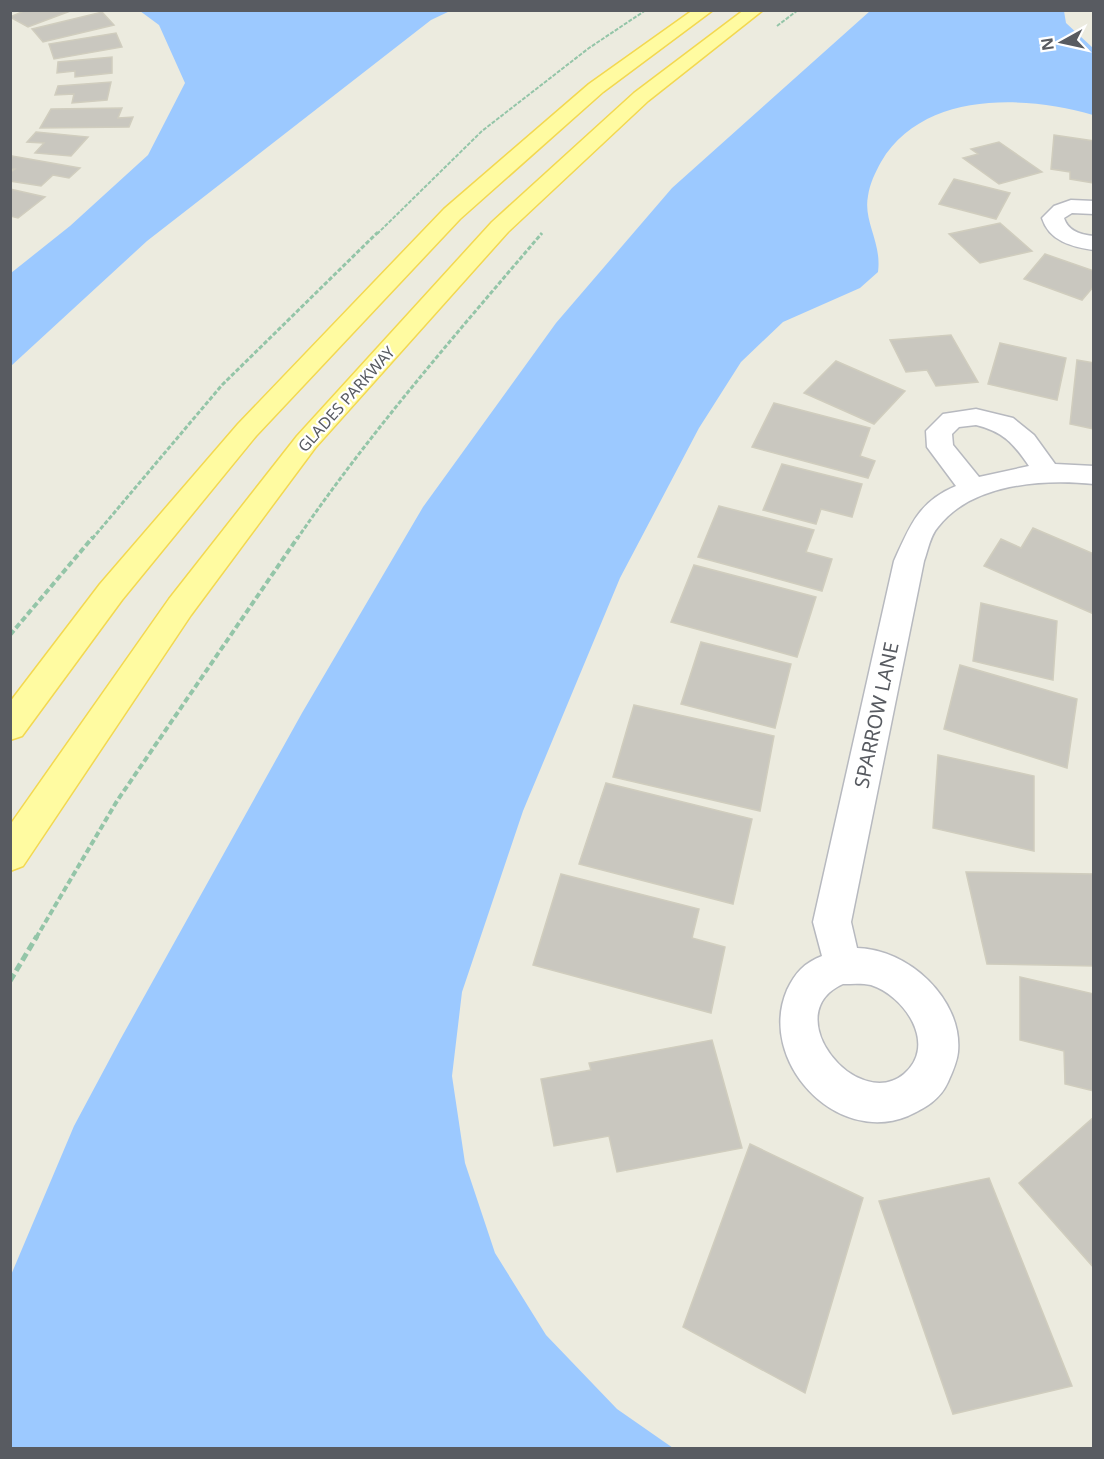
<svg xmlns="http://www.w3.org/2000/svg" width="1104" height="1459" font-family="'Noto Sans',sans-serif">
	<rect width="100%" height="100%" fill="#ecebdf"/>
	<!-- water -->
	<path fill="#9cc9ff" d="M140 11H450L431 20 147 241 11 366V273L70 226 148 155 185 83 159 25Z
		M870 11H1064L1066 23 1093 48V115C1024 95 923 91 881 162 875 173 870 183 868 196 863 222 882 242 878 272L860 288 783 322 741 362 699 428 620 578 523 811 462 992 452 1076 465 1163 495 1253 546 1335 617 1409 673 1448H11V1275L74 1126 120 1040 302 713 423 507 556 323 672 188Z"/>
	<!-- building -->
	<path fill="#c9c7bf" stroke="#d0cdbe" stroke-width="1.5" d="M26 10H73L28 27 10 17Z
		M102 12 114 25 43 42 32 29Z
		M116 33 122 47 54 59 49 44Z
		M112 57V73L75 77V71L57 73 58 62Z
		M111 82 107 100 72 103 74 94 55 95 58 86Z
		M122 108 118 118 133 117 129 127 40 128 51 109Z
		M36 132 88 137 71 156 35 153 44 143 27 142Z
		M1054 135 1094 141V183L1070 179V172L1051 169Z
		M999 142 1042 172 999 184 963 158 978 154 971 149Z
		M12 156 80 168 69 178 53 175 41 186 10 181V173L15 169H10Z
		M954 179 1010 193 996 219 939 204Z
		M10 189 45 197 18 218 10 216Z
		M1000 223 1032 251 980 263 949 234Z
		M1045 254 1094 271V286L1082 300 1024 279Z
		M951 335 978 382 936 386 927 370 906 372 890 340Z
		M1000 343 1066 358 1057 400 988 384Z
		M1077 360 1094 363V429L1070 424Z
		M836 361 905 391 874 424 804 393Z
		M774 403 870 428 860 456 875 461 868 478 752 447Z
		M782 464 862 484 852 517 821 509 816 524 763 510Z
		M719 506 814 530 806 552 832 559 822 591 698 557Z
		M1033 528 1094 554V614L984 566 1001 539 1021 548Z
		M694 565 816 597 797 657 671 622Z
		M981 603 1057 621 1053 680 973 661Z
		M701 642 791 664 775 728 681 704Z
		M960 665 1077 699 1067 768 944 729Z
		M634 705 774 736 760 811 613 777Z
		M938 755 1034 776V851L933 828Z
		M606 783 752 819 733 904 579 864Z
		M966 872 1094 874V966L987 964Z
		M561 874 699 909 692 938 725 947 711 1013 533 965Z
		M1020 977 1094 994V1091L1065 1084 1064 1051 1020 1040Z
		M712 1040 742 1148 617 1172 609 1136 554 1146 541 1079 591 1070 589 1063Z
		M1094 1117V1268L1019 1183Z
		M750 1144 863 1198 805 1393 683 1327Z
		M989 1178 1072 1386 953 1414 879 1201Z"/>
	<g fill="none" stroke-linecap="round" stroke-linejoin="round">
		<defs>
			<path id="street" d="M1071 200 1094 201V214L1072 213 1064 218C1068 231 1081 235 1094 236V250C1072 247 1049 241 1042 218L1054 206Z
				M976 409 1013 418 1034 435 1055 464 1094 466V484C1043 479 972 483 938 527 930 536 928 550 924 561L851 922 857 948C908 949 963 999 958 1052 957 1062 952 1073 948 1082 940 1100 925 1108 908 1116 835 1146 757 1060 787 990 795 973 804 963 822 956L813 922 894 561C910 526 918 502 956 486L927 447 926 431 943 414ZM976 425C1004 432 1013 443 1029 466L979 477 953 445 952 434 959 427ZM843 984C852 984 862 983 871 985 905 996 938 1045 904 1074 857 1113 776 1014 843 984Z"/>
			<path id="primary" d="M693 10H713L603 92 460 219 256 436 122 600 22 736 10 740V702L100 584 238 424 444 209 589 84Z
				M744 10H763L648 101 508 232 315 448 191 615 23 866 10 871V825L169 599 297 436 492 222 634 93Z"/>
		</defs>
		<!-- street casing -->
		<use href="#street" stroke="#b7b9bf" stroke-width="3"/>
		<!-- primary casing -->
		<use href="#primary" stroke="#f3d851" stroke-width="3"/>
		<!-- path-far3 -->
		<path stroke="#94c5a8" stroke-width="2" stroke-dasharray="4 1.5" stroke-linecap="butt" d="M777 26 798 10
			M377 234 482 131 589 48 646 10"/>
		<!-- path-far2 -->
		<path stroke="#94c5a8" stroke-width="3" stroke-dasharray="4.5 2" stroke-linecap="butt" d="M92 539 222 385 378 232
			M297 539C371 431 457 333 542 233"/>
		<!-- path-far1 -->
		<path stroke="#94c5a8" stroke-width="4" stroke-dasharray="6 3" stroke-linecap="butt" d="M10 635 93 537
			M36 938 117 801 298 537"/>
		<!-- path -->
		<path stroke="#94c5a8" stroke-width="5" stroke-dasharray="8 4" stroke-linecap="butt" d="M10 981 37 936"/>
		<!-- street -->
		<use href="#street" fill="#fff" fill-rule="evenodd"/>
		<!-- primary -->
		<use href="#primary" fill="#fffba1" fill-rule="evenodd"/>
	</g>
	<g text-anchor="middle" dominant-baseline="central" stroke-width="4.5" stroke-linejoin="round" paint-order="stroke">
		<!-- far-street labels -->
		<g font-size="16" fill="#585b61" stroke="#fff">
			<text transform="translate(346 399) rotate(-48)">GLADES PARKWAY</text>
		</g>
		<!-- street labels -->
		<g font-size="20" fill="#585b61" stroke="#fff">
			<text transform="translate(876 715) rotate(-78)">SPARROW LANE</text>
		</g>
	</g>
	<!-- border -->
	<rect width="1104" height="1459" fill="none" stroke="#585b61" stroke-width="24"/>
	<!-- north arrow -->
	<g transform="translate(1062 42) rotate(262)" stroke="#ffffff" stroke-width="4.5" paint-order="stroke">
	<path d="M0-4.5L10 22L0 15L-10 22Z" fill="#585b61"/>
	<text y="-9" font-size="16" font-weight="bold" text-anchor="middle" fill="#585b61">N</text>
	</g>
</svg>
